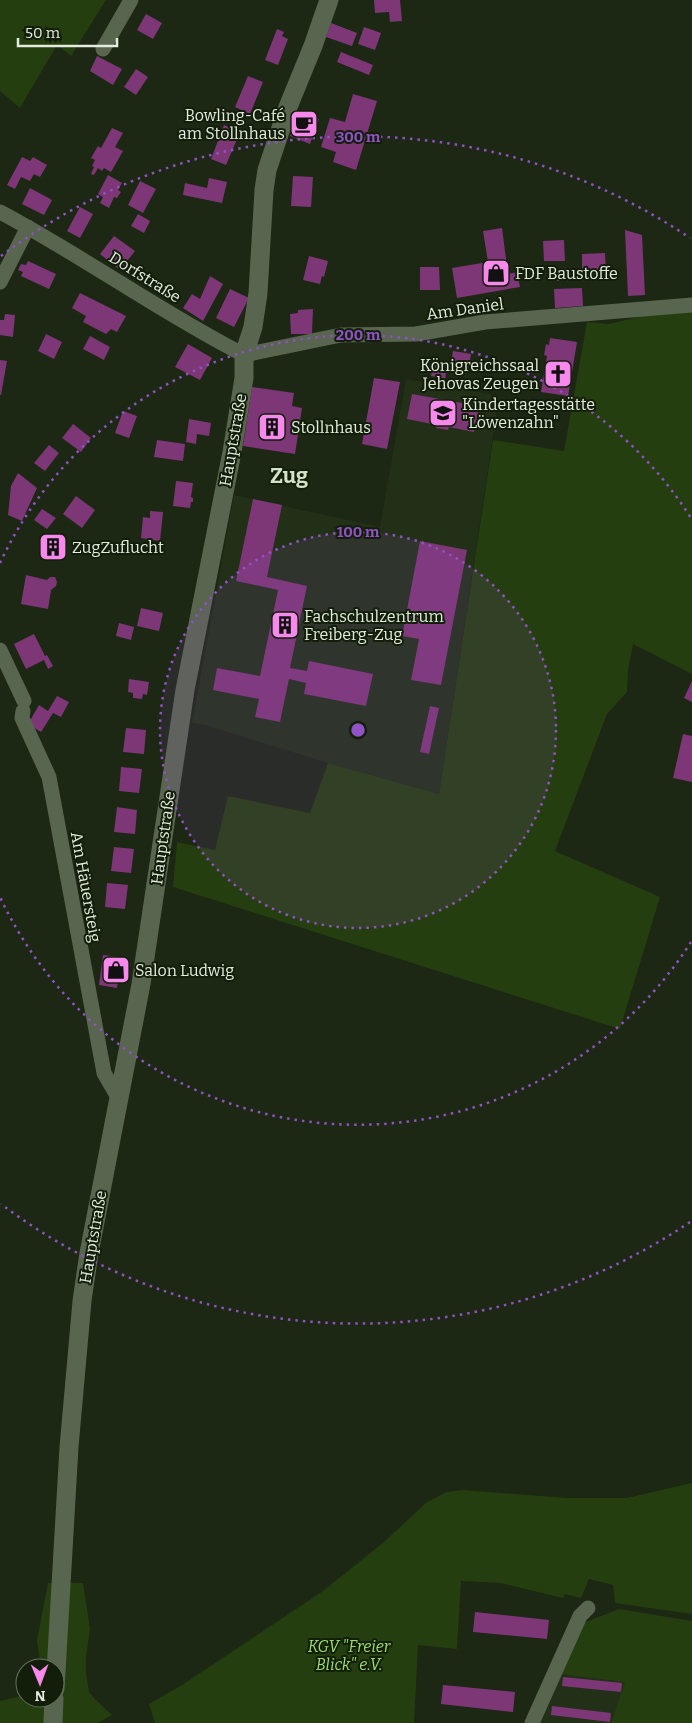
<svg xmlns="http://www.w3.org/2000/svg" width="692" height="1723" font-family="Bitter,serif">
	<rect width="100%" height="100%" fill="#1c2714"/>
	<!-- built -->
	<path fill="#213017" d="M406 379 499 396 439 794 328 763 205 725 192 723 234 495 380 527Z
		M558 1674 626 1682 611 1723H532Z"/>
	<!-- green -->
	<path fill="#253e0f" d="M0 0H106L71 56 57 45 20 108 0 91Z
		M692 310V674L633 644 628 670 627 692 607 714 555 851 660 897 620 1029 173 887 177 842 215 850 228 796 310 813 328 763 439 794 493 440 564 451 587 322 609 324 646 315Z
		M692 1483V1614L615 1603 613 1585 589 1579 581 1598 565 1594 563 1598 501 1583 461 1581 457 1649 418 1645 414 1723H155L149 1704 182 1685 323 1591 384 1542 427 1502 447 1492 462 1490 567 1498H627Z
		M48 1583H83L90 1629 86 1657V1672L89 1692 95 1699 112 1715 98 1723H0V1701L25 1695V1698H55V1668H41L37 1640Z
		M619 1609 692 1621V1723H611L625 1682 558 1674 583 1623Z"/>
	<!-- building -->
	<path fill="#7d3777" d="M374 0H400L402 21 390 22 389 12 375 13Z
		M146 14 162 23 153 39 137 30Z
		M331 23 357 33 352 46 326 37Z
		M364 27 381 33 375 50 358 44Z
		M277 29 284 32 282 36 288 39 278 65 265 60Z
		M341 52 373 65 369 75 337 62Z
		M97 56 122 69 113 85 90 71Z
		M136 69 148 77 136 95 124 87Z
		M248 76 263 82 250 114 235 107Z
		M353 94 377 101 356 170 333 162 336 152 321 147 330 118 345 122Z
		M299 112 319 119 310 144 290 136Z
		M224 125 240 132 226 165 211 159Z
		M112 128 123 133 115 147 123 151 111 172 104 168 102 171 98 168 94 175 91 174 94 167 92 166 95 160 91 158 98 146 101 148Z
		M22 157 30 161 33 157 47 165 40 177 34 174 30 181 21 177 15 189 7 185Z
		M108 175 122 183 118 190 121 192 117 198 114 197 109 208 100 203 103 197 98 194Z
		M293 176 313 177 311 207 291 206Z
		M209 178 227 182 222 203 183 195 185 183 207 188Z
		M140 181 156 189 143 213 128 205Z
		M30 188 52 200 44 215 22 204Z
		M80 207 93 214 80 238 67 231Z
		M138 214 150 221 144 233 131 226Z
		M502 228 508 274 517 272 520 287 457 298 452 268 488 262 483 231Z
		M625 230 642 235 645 295 628 296Z
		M114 236 135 251 120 270 100 254Z
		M564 240 565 261H544L543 241Z
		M605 253 606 273 582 274V254Z
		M309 256 328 261 324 277 322 276 320 284 303 280Z
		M28 261 56 274 49 289 21 276 23 272 18 270 21 264 26 265Z
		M420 267H439L440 290H420Z
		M570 268 571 280 557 281V269Z
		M210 276 223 284 203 321 183 308 192 294 200 299Z
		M582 288 583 306 555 308 554 289Z
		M230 289 249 298 234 327 216 318Z
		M80 293 126 316 117 332 111 329 106 334 83 322 86 316 72 308Z
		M313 309 312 334H291L290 314 298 313V310Z
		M5 314 15 315 13 337 0 335V320H4Z
		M46 334 62 342 54 359 38 351Z
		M90 336 110 347 104 360 83 349Z
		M550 338 577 342 568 396 541 392 547 356 544 355 546 344 549 345Z
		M188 344 212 358 200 380 175 367Z
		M453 351 471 354 468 372 450 369Z
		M0 360 7 361 1 395H0Z
		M433 360 448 362 445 379 431 376Z
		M374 378 400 382 387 449 362 444Z
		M252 387 294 393 292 406 302 408 295 454 243 446Z
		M412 394 479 406 474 432 449 427 448 430 436 428 437 425 407 419Z
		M123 411 137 416 129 438 115 433Z
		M189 419 211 423 209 436 197 434 196 444 186 442Z
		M73 424 91 438 81 452 62 438Z
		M157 440 185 444 183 461 154 457Z
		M49 445 59 453 45 471 34 463Z
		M18 473 37 488 22 521 8 515 11 486Z
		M176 481 193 483 191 497 193 498V502H191L190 508 173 506Z
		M76 496 95 510 82 528 63 514Z
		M253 499 282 505 267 577 307 586 290 668 307 671 309 661 373 674 366 706 304 694 306 683 289 679 280 722 255 717 259 699 213 690 217 668 260 676 278 590 236 581Z
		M42 509 56 518 47 529 34 520Z
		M150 511 163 512 160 541 141 538 143 517 150 518Z
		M49 535 66 546 57 560 40 548Z
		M420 541 467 550 441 685 411 680 419 639 402 636Z
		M26 575 47 580 50 577H55L57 582 56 586 51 590 48 609 21 604Z
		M141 608 163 613 159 631 137 626Z
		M119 623 134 627 131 640 116 636Z
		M34 634 45 656 47 655 53 666 48 669 44 660 26 669 14 644Z
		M129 679 149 682 147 695 143 694 142 699 133 698V693L128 692Z
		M692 681V702L684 698Z
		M57 696 69 702 61 717 53 713 41 732 28 724 39 705 48 711Z
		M430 706 439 708 429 754 420 752Z
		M126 728 146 730 144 754 123 752Z
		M683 734 692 736V782L673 778Z
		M121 767 142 769 139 793 119 791Z
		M117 807 137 810 135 834 114 832Z
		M114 847 134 849 131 873 111 871Z
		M107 883 128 885 125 909 105 907Z
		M103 955 121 957 117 988 99 985Z
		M475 1612 549 1620 547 1639 473 1632Z
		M563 1677 622 1683 621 1692 562 1686Z
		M443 1685 515 1692 513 1712 441 1704Z
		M552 1706 611 1713 610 1722 551 1715Z"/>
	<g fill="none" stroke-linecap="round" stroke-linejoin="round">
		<!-- minor -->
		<path stroke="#58654f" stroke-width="15" d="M103 49 131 0
			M0 212C83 256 160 312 244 355L341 335 416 334 485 322 692 305
			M0 282 28 227
			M0 650 24 701
			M23 711 22 718 49 777 104 1073 119 1099
			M532 1723 580 1616 588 1608"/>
		<!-- tertiary -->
		<path stroke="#58654f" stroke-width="19" d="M55 1689 69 1447 82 1301 89 1253 141 984 185 690 232 452 244 378V355L253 327 258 293 264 190 267 170 288 107 313 46 329 0
			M53 1723 54 1698"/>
	</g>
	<!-- distance rings -->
	<circle cx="358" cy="730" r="198" fill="#9052c5" fill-opacity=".12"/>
	<g fill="none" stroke="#9052c5" stroke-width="2.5" stroke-dasharray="2.5 5">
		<circle cx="358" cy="730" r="198"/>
		<path d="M691 942A395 395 0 0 1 0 897M0 563A395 395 0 0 1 691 518"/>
		<path d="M690 1222A593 593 0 0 1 1 1204M1 256A593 593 0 0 1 690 238"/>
	</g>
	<!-- icons -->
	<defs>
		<symbol id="cafe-square" viewBox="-11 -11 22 22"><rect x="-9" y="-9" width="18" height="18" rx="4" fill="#f788ec" stroke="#121e0a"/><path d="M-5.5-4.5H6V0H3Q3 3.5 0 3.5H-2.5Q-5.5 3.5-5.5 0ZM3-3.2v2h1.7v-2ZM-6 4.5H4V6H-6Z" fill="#111"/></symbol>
		<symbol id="shop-square" viewBox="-11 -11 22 22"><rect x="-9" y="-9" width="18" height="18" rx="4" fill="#f788ec" stroke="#121e0a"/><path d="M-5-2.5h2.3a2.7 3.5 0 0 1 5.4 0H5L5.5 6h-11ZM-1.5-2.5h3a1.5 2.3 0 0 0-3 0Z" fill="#111"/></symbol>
		<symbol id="church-square" viewBox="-11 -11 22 22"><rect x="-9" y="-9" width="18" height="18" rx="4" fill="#f788ec" stroke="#121e0a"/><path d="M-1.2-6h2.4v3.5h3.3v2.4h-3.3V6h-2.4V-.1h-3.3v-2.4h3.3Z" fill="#111"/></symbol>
		<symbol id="school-square" viewBox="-11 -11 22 22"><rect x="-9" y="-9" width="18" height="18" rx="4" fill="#f788ec" stroke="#121e0a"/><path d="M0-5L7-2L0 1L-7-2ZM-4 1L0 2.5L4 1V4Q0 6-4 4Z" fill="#111"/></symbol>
		<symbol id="building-square" viewBox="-11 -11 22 22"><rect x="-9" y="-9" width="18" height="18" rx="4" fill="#f788ec" stroke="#121e0a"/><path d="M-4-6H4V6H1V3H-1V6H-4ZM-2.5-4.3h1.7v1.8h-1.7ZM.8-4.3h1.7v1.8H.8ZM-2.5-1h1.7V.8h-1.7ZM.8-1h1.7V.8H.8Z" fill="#111"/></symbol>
	</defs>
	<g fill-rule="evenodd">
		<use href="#cafe-square" x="288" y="108" width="32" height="32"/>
		<use href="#shop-square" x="480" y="257" width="32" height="32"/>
		<use href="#church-square" x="542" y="358" width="32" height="32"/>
		<use href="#school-square" x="427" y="397" width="32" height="32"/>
		<use href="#building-square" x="256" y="411" width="32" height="32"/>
		<use href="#building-square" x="37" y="531" width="32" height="32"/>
		<use href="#building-square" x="269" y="609" width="32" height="32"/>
		<use href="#shop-square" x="100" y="954" width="32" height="32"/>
	</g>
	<g text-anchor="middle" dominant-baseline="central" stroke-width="4" stroke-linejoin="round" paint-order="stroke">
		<!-- poi labels -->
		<g font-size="16" fill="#e4ecdf" stroke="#121e0a" text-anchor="start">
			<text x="285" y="115" text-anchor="end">Bowling-Café<tspan x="285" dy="18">am Stollnhaus</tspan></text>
			<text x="515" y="273">FDF Baustoffe</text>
			<text x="539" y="365" text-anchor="end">Königreichssaal<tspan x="539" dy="18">Jehovas Zeugen</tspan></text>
			<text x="462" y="404">Kindertagesstätte<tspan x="462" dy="18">"Löwenzahn"</tspan></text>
			<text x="291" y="427">Stollnhaus</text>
			<text x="72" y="547">ZugZuflucht</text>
			<text x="304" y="616">Fachschulzentrum<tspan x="304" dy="18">Freiberg-Zug</tspan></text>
			<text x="135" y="970">Salon Ludwig</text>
		</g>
		<!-- street labels -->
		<g font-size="16" fill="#e4ecdf" stroke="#121e0a">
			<text transform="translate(145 277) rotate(32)">Dorfstraße</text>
			<text transform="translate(465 309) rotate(-8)">Am Daniel</text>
			<text transform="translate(233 440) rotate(-80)">Hauptstraße</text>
			<text transform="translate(163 838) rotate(-82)">Hauptstraße</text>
			<text transform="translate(86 887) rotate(80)">Am Häuersteig</text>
			<text transform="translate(93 1237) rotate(-80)">Hauptstraße</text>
		</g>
		<!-- park labels -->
		<g font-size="16" font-style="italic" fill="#9cdd6d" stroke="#121e0a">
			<text x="349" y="1646">KGV "Freier<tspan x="349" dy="18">Blick" e.V.</tspan></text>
		</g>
		<!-- district labels -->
		<g font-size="21" font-weight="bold" fill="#d2e2c8" stroke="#121e0a">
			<text x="289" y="476">Zug</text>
		</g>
	</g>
	<circle cx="358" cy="730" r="8" fill="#9052c5" stroke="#121e0a" stroke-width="2.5"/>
	<g font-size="15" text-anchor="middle" font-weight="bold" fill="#9052c5" stroke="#121e0a" stroke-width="4" stroke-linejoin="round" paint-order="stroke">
		<text x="358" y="142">300 m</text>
		<text x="358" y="340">200 m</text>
		<text x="358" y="537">100 m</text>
	</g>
	<!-- north arrow -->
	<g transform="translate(40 1683) rotate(179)"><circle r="24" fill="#121e0a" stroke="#66705f"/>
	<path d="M0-4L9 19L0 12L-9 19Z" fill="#f788ec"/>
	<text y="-8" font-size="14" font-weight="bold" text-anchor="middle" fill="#e4ecdf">N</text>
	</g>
	<!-- scale -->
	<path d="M18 38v8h99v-8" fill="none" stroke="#e4ecdf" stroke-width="2.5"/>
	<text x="25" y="38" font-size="15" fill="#e4ecdf" stroke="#121e0a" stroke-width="4" paint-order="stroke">50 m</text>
</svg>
